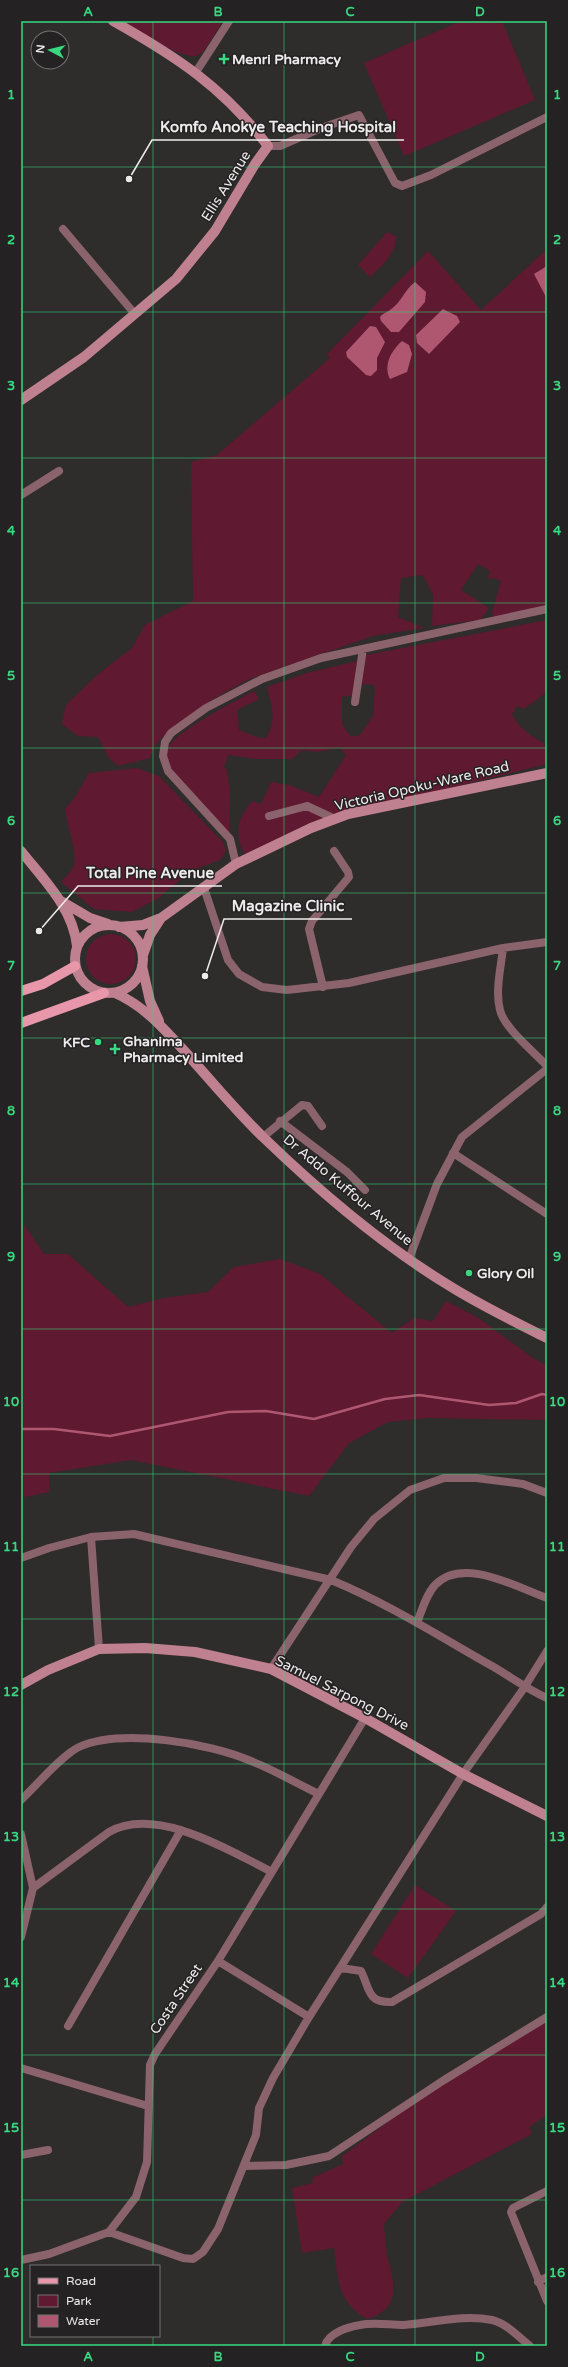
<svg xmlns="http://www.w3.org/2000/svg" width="568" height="2367" font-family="'Varela Round',sans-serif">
	<rect width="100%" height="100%" fill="#2f2c2c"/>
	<!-- green -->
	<path fill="#5f1931" d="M123 21H223C216 31 209 46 200 54 187 65 137 29 123 21Z
		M461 21H502L535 100 404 156 364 63Z
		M387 232 396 236C397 253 381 267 370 277L358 265Z
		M547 249V604L545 608 494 618 492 612 501 581 494 578 488 579 490 571 478 564 461 590 489 608 480 620 432 626 433 595 423 575 401 578 398 617 424 628 373 636 247 680 210 701 164 735 156 744 150 758 118 766 109 758 98 737 78 736 62 724 66 705 97 675 132 648 145 625 193 601 191 462 217 455 330 358 327 354 428 251 481 310Z
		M547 620V692L524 709 517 706 512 714C518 727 530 736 544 743L547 762 543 765 324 819 245 854C233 837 238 815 253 801L261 804 271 782 289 785 319 797 346 755 340 748 316 752 302 750 292 759H256L228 755 224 767 227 770 230 792 229 834 170 769C168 763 165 754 168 748 176 731 235 701 254 691L259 699 237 710 239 730 256 737 266 738C277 720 272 706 267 687L307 673 357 661 353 695 342 697V724L351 737 360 735 373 716 375 685 361 684 366 655Z
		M137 768 159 776 223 842 226 851 220 860 190 871 159 898 132 912 94 909 61 882C65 877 70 873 73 867 79 856 66 823 65 809L75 797 89 773Z
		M86 959a25 25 0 1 1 50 0a25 25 0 1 1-50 0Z
		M21 1220 44 1254H68L128 1307 164 1298 208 1292 234 1267 280 1259 320 1274 392 1333 414 1318 433 1321 446 1301 477 1317 533 1358 547 1366V1420L427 1418 388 1422 349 1443 309 1496 131 1460 49 1473V1492L21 1498Z
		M415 1885 456 1911 408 1978 371 1954Z
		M547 2018V2115L529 2127 532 2134 402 2202 384 2224C385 2234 385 2245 387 2255 394 2283 403 2308 367 2319 337 2302 338 2279 334 2248L302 2253 292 2188 313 2183 312 2178 343 2164 341 2157 401 2112Z"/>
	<!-- water -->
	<path fill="#af5770" d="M547 266V299L534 274Z
		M415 282 426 292 425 302 399 332H391L381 321 380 317C383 313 386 313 390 310 401 303 405 289 415 282Z
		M443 309 457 316 460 322 429 354 417 343 416 335Z
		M370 326 376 327 385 342 377 358V370L371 376 366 375 347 357 346 352Z
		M402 341 409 345 412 354 407 372 390 379C383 365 391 351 402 341Z"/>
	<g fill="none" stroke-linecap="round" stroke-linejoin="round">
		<!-- stream -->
		<path stroke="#af5770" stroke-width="2.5" d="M21 1429H54L110 1436 228 1412 266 1411 314 1419 385 1399 419 1395 489 1405 516 1403 542 1394 547 1395"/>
		<!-- street -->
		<path stroke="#8b636c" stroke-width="8" d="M196 72 229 21
			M268 146H280L321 128 359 115 395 183 402 186 431 175 547 117
			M63 229 134 313
			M21 495 59 471
			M355 702 363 649
			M269 816 307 806 335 819
			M236 864 230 839 168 771 163 756 165 742 171 733 206 708 262 679 321 658 547 609
			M204 888 228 960 239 974 262 987 287 990 349 983 503 948 547 942
			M503 948C501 967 495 991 500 1010 504 1028 534 1052 547 1066
			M323 987 309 929 312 921 349 877 348 872 334 851
			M280 1121 347 1172 365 1190
			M263 1137 302 1105 308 1106 322 1126
			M453 1153 547 1214
			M409 1259 437 1184 462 1137 547 1069
			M91 1537 99 1649
			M21 1558 49 1548 91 1537 134 1534 331 1580C387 1603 439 1636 492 1666 511 1677 527 1689 547 1698
			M417 1623C422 1610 426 1595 435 1585 463 1556 516 1587 547 1598
			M271 1669 351 1547 374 1519 410 1490 444 1478H476L523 1484 547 1493
			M21 1800C36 1786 62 1755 79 1747 121 1728 210 1743 251 1761 274 1770 296 1783 319 1794
			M21 1834 33 1888
			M21 1937 33 1888 109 1832C156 1805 230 1851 272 1872
			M218 1961 309 2017
			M341 1968 361 1971C370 1989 367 2003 392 2002L541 1914 547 1907
			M68 2026 181 1830
			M21 2068 148 2106
			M21 2155 48 2150
			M244 2166 286 2165 329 2156 444 2080 547 2017
			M547 2191 513 2208 511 2212 547 2301
			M109 2232 183 2258 193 2259 203 2252 218 2229 256 2135 259 2108 273 2078 309 2017 463 1774 524 1688 547 1651
			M21 2260 49 2254 109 2232 136 2197 147 2162 150 2065 155 2054 218 1961 365 1718
			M538 2282 547 2277
			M325 2346C328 2333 348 2327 360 2325 374 2322 389 2325 403 2325 432 2323 463 2314 492 2320 506 2323 519 2337 530 2346"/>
		<!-- secondary -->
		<path stroke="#bf8190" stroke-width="10" d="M21 400 84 357 176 279 215 231 255 164 268 146C223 87 177 57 113 21
			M21 851C44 880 73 908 77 946
			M61 901 90 918 108 924
			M75 959a34 34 0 1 1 68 0a34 34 0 1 1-68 0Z
			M119 927 143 925 161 918 236 864 311 828 348 814 547 773
			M143 955 150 935 161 918
			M142 966 150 1001 159 1021
			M115 993C145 1006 166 1031 188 1055 213 1083 237 1112 264 1138 319 1191 388 1249 453 1288 484 1307 515 1322 547 1338
			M21 1685 48 1670 99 1649 145 1648 195 1652 271 1669 365 1718 463 1774 547 1816"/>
		<!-- primary -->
		<path stroke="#e897ab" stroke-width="10" d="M21 991 43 984 75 966
			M21 1023 104 993"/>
	</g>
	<!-- grid -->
	<path fill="none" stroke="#38d880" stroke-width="1" stroke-opacity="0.55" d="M153 21V2266M284 21V2346M415 21V2346M21 167H547M21 312H547M21 458H547M21 603H547M21 748H547M21 893H547M21 1038H547M21 1184H547M21 1329H547M21 1474H547M21 1619H547M21 1764H547M21 1909H547M21 2055H547M21 2200H547M153 2336V2346"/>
	<!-- markers -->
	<g fill="#38d880" stroke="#252223" stroke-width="1.5">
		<path d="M222 53h4v4h4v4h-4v4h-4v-4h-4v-4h4z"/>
		<circle cx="98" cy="1042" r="4"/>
		<path d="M113 1043h4v4h4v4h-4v4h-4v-4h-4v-4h4z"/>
		<circle cx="469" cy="1273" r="4"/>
	</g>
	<g text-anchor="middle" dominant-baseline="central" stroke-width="3" stroke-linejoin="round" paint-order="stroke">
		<!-- poi labels -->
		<g font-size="14" font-weight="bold" fill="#eeebec" stroke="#252223" text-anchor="start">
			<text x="232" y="59">Menri Pharmacy</text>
			<text x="123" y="1041">Ghanima<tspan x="123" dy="16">Pharmacy Limited</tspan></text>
			<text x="90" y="1042" text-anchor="end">KFC</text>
			<text x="477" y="1273">Glory Oil</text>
		</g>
		<!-- street labels -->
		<g font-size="14" fill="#eeebec" stroke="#252223">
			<text transform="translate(226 186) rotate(-58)">Ellis Avenue</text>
			<text transform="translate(422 786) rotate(-13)">Victoria Opoku-Ware Road</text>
			<text transform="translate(348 1190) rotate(40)">Dr Addo Kuffour Avenue</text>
			<text transform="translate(342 1693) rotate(27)">Samuel Sarpong Drive</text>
			<text transform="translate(176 1999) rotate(-56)">Costa Street</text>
		</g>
	</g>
	<!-- callouts -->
	<path fill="none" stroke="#eeebec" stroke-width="1.5" d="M129 179L152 140H404M39 931L78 886H222M205 976L224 919H352"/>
	<g fill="#eeebec" stroke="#252223" stroke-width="1.5">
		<circle cx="129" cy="179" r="4"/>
		<circle cx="39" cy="931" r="4"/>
		<circle cx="205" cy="976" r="4"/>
	</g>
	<g font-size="15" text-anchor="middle" font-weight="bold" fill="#eeebec" stroke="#252223" stroke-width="3" stroke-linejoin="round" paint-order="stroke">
		<text x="278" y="132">Komfo Anokye Teaching Hospital</text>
		<text x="150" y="878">Total Pine Avenue</text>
		<text x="288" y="911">Magazine Clinic</text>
	</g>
	<!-- border -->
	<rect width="568" height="2367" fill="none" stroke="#252223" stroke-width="44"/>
	<!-- legend -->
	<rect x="30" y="2265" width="130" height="72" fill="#252223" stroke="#757273"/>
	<rect x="38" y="2278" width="20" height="6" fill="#e897ab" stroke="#757273"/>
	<text x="66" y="2285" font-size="12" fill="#eeebec">Road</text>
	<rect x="38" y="2295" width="20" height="12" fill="#5f1931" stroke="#757273"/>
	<text x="66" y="2305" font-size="12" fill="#eeebec">Park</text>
	<rect x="38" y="2315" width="20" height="12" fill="#af5770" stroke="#757273"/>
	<text x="66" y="2325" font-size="12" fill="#eeebec">Water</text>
	<!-- north arrow -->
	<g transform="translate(50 50) rotate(277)"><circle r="19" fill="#252223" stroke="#757273"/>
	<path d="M0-3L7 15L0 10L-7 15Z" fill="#38d880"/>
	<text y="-6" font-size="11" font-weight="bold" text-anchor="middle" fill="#eeebec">N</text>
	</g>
	<rect x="22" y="22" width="524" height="2323" fill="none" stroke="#38d880" stroke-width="1.5"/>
	<g font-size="13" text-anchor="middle" font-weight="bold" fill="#38d880">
		<text x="88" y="16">A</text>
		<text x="218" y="16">B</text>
		<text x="350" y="16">C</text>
		<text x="480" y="16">D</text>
		<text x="11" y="99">1</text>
		<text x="557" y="99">1</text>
		<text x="11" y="244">2</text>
		<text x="557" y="244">2</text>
		<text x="11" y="390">3</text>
		<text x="557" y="390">3</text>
		<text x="11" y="535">4</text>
		<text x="557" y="535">4</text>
		<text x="11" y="680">5</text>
		<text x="557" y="680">5</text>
		<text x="11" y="825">6</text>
		<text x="557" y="825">6</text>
		<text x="11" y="970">7</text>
		<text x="557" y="970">7</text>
		<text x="11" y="1115">8</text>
		<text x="557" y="1115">8</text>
		<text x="11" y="1261">9</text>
		<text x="557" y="1261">9</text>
		<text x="11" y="1406">10</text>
		<text x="557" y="1406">10</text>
		<text x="11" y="1551">11</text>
		<text x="557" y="1551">11</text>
		<text x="11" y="1696">12</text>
		<text x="557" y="1696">12</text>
		<text x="11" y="1841">13</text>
		<text x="557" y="1841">13</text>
		<text x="11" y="1987">14</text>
		<text x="557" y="1987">14</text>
		<text x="11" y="2132">15</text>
		<text x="557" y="2132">15</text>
		<text x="11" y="2277">16</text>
		<text x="557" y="2277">16</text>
		<text x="88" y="2361">A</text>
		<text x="218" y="2361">B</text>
		<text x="350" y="2361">C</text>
		<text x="480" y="2361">D</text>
	</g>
</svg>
